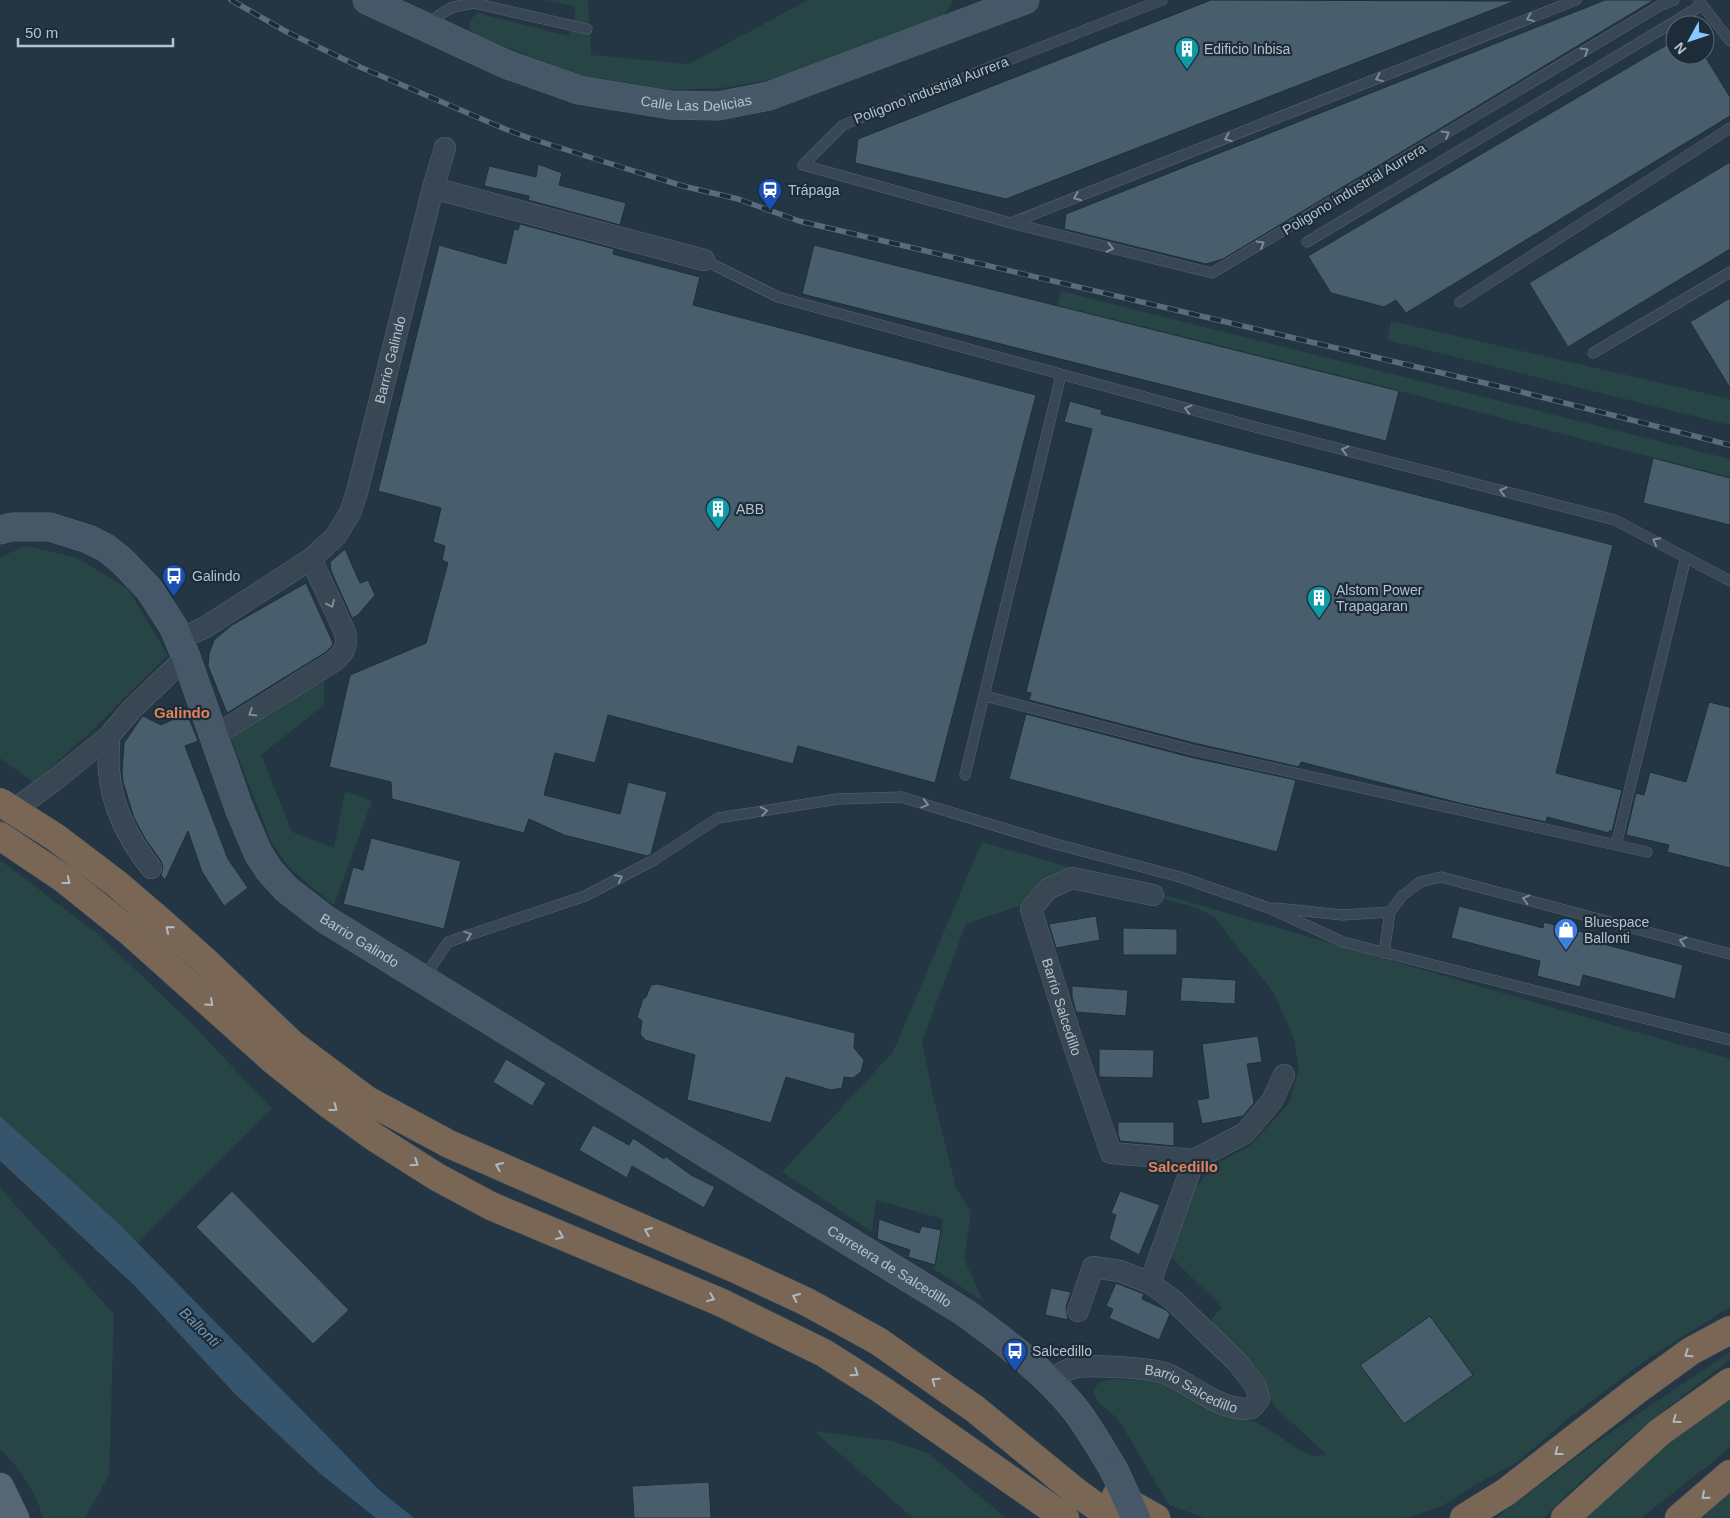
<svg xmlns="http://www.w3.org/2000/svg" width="1730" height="1518" font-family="Helvetica,sans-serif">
	<rect width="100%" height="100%" fill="#243644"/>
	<!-- green -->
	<path fill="#264544" d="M545 0H588L591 55 689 64 808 0H951L953 2 943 16 828 62 768 80 722 88 670 90 576 74 481 37 469 29 470 20 478 13 568 36 575 18V6Z
		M1061 291 1730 459V478L1399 391 1057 306Z
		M1391 321 1730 399V425L1387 340Z
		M26 546 75 557 127 588 168 655 87 735 34 783 0 758V557Z
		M324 678V705L261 755 292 832 334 848 345 791 372 801 334 905 289 868 271 841 230 736Z
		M982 842 1730 1059V1307L1650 1357 1569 1418 1516 1463 1477 1484 1442 1506 1406 1518H1205L1169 1505 1118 1419 1099 1403 1093 1392 1099 1382 1116 1379 1157 1381 1216 1408 1262 1425 1301 1451 1313 1456 1327 1455 1276 1408 1252 1375 1206 1327 1222 1307 1168 1254 1190 1194 1214 1165 1250 1146 1289 1103 1299 1070 1294 1039 1274 993 1214 917 1197 908 1070 872 1025 904 966 924 922 1041 933 1096 956 1188 971 1212 964 1259 983 1301 934 1269 943 1219 876 1200 872 1232 782 1172 893 1052Z
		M0 860 98 934 192 1024 272 1109 153 1227 138 1244 0 1116Z
		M0 1188 114 1314 109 1475 85 1518H43C36 1491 19 1468 0 1449Z
		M1730 1352V1360C1665 1409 1600 1459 1544 1518H1496L1598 1441Z
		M1730 1396V1446L1714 1461 1641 1518H1585L1651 1454Z
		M814 1431 892 1441 928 1453 1006 1518H913Z
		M1730 1491V1518H1702Z"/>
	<!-- water -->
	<path fill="#36556d" d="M0 1116 119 1224 336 1445 379 1490 414 1518H376L318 1472 235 1394 135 1286 0 1161Z"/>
	<!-- building -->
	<path fill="#495e6d" stroke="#1f2e3b" d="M1211 0 1515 1 1006 199 855 163 858 139Z
		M1605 0H1654L1223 259 1206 264 1064 229 1066 214Z
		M1675 40V55H1704L1730 97V116L1406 313 1396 300 1384 307 1331 293 1308 256Z
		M1730 162V249L1568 347 1529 283Z
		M538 164 562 173 559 185 626 203 620 225 528 200 529 196 484 186 489 166 536 177Z
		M520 224 614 249 613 254 700 277 693 305 1036 395 935 783 798 746 793 764 608 715 595 763 555 753 544 795 620 814 628 782 667 792 651 854 647 856 564 835 529 819 524 833 392 799 391 782 329 767 350 675 426 643 448 563 442 560 445 546 433 542 441 508 378 491 439 245 506 264 514 229 518 230Z
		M814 245 1399 391 1386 441 802 294Z
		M1730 298V388L1690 322Z
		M1070 401 1102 410 1101 414 1613 545 1556 773 1622 790 1612 831H1609V833L1547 817 1546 822 1459 803 1301 762 1299 767 1194 743 1029 700 1031 693 1026 692 1092 429 1064 422Z
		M1653 458 1730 478V525L1643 503Z
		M345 549 360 583 368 580 375 595 358 615 352 618 331 571 330 562Z
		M306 583 333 643 332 646 326 652 227 713 208 666 209 654 214 640 232 625Z
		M1709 702 1730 707V868L1667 852 1669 845 1626 835 1636 793 1644 795 1650 772 1686 782Z
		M187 713 198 741 185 746 228 859 248 888 224 906 202 872 188 831 165 880 161 875 163 867 161 861 146 840 134 818 123 782 122 771 124 743 141 718 143 716 161 725Z
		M1026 714 1190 757 1296 780 1277 852 1009 779Z
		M371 838 461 861 444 929 343 904 353 867 363 870Z
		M1459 906 1543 928 1544 922 1593 935 1592 941 1683 965 1675 999 1583 975 1580 987 1537 976 1540 961 1451 938Z
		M1096 916 1100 940 1056 948 1049 924Z
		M1123 928 1177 929V955H1123Z
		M1182 977 1236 980 1235 1004 1180 1001Z
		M658 984 855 1033 854 1048 864 1060 861 1072 853 1078 844 1077 842 1088 831 1090 786 1077 771 1123 687 1100 695 1055 645 1040 640 1034 642 1021 637 1017 643 999 646 997 651 985Z
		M1072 986 1128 990 1126 1016 1076 1012 1072 997Z
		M1258 1036 1262 1062 1247 1064 1254 1103 1243 1116 1202 1124 1197 1100 1209 1098 1202 1044Z
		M1099 1049 1154 1050 1153 1078 1099 1077Z
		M506 1059 546 1083 532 1106 493 1082Z
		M1118 1122H1174V1146L1120 1141 1118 1134Z
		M593 1125 629 1145 633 1138 664 1159 665 1156 691 1175 715 1187 704 1208 632 1166 627 1178 579 1150Z
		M232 1191 349 1310 313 1344 196 1227Z
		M1120 1191 1160 1205 1139 1255 1109 1239 1116 1215 1111 1213Z
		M879 1219 919 1233 922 1226 941 1230 935 1265 908 1257 910 1250 877 1239Z
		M1116 1283 1144 1294 1142 1299 1166 1310 1170 1314 1159 1340 1109 1318 1113 1309 1106 1306Z
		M1051 1288 1071 1292 1066 1307 1068 1320 1045 1315Z
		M1430 1316 1473 1375 1404 1424 1360 1365Z
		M709 1482 711 1518H634L632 1486Z"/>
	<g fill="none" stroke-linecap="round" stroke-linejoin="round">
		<defs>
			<path id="lane" d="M1162 0 843 125 803 165 1011 223 1576 0
				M1699 1 1730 41
				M428 26 439 15 453 7 474 3 587 29
				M1011 223 1212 273 1661 5 1674 0
				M1307 242 1702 5
				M704 260 778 297 1255 427 1615 520 1730 581
				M1460 302 1730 128
				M1593 353 1730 272
				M985 696 1192 750 1647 852
				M965 775 1061 375
				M1616 845 1686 557
				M1276 908 1342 915 1390 912
				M1384 953 1390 912 1402 896 1420 882 1441 877 1730 954
				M423 979 448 942 585 896 654 860 718 818 838 799 901 797 1052 843 1180 877 1269 908 1343 942 1730 1040"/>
			<g id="street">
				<path d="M433 188 704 260"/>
				<path id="s1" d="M179 639 204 628 311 559 336 536 350 513 357 492 433 188 445 148"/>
				<path d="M214 736 333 662C344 653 348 647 345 632L311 559"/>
				<path d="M0 820 56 779 109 736"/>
				<path d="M151 868C129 840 112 808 109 771 108 760 109 748 109 736L132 709 186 657"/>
				<path id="s2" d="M1153 895 1072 878 1048 889 1031 909 1070 1034 1111 1153 1194 1160 1245 1133 1272 1101 1284 1075"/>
				<path d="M1150 1283 1194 1160"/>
				<path id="s3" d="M1050 1381C1057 1376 1065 1370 1073 1368 1087 1364 1151 1368 1165 1373 1190 1383 1224 1414 1252 1408L1259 1399 1256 1387 1252 1381 1237 1362 1173 1300 1150 1283 1120 1271 1093 1267 1078 1311"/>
			</g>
			<g id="secondary">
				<path id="s4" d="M367 0 508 65 579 90 670 105 718 106 769 96 1025 0"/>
				<path id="s5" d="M0 530 12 527H50L88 539 106 548 121 560 149 589 174 628 186 657 239 808 258 853 269 870 286 889 325 919 964 1312C1004 1341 1043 1370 1074 1408 1089 1427 1101 1449 1114 1470"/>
			</g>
			<path id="primary" d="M0 1487 15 1518"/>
			<path id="highway" d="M0 836 64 879 130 932 273 1060 327 1103 374 1137 437 1177 491 1206 720 1302 824 1353 882 1390 1065 1518
				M55 837 117 884 159 920 205 961 292 1044 367 1100 449 1144 738 1270 807 1302 878 1341 975 1409 1075 1491 1112 1518
				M1116 1496 1156 1518
				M1464 1518 1506 1492 1637 1390 1691 1351 1730 1330
				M1565 1518 1660 1432 1730 1382
				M1679 1518 1730 1474"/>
		</defs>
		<!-- lane casing -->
		<use href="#lane" stroke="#566571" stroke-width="11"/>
		<!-- street casing -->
		<use href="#street" stroke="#566571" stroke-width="22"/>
		<!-- secondary casing -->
		<use href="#secondary" stroke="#566571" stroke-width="29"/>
		<!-- primary casing -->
		<use href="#primary" stroke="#455360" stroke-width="29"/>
		<!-- highway casing -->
		<use href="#highway" stroke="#43525e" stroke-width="29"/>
		<!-- lane -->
		<use href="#lane" stroke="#384753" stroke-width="10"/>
		<!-- street -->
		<use href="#street" stroke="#384753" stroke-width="21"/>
		<!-- secondary -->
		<use href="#secondary" stroke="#465767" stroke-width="28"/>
		<!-- primary -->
		<use href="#primary" stroke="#566773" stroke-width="28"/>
		<!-- highway -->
		<use href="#highway" stroke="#7a6654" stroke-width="28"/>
		<defs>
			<path id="rail" d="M231 0 287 32 360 67 505 129 532 139 621 167 683 186 738 199 799 221 1514 390 1730 445"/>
		</defs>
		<!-- rail casing -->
		<use href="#rail" stroke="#5a6c7b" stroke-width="5.5"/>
		<!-- rail -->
		<use href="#rail" stroke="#1d2c39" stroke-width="4" stroke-dasharray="11" stroke-linecap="butt"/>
		<defs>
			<path id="secondary-bridge" d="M1114 1470 1136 1518"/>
			<path id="highway-bridge" d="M0 802 55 837"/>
		</defs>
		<!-- secondary-bridge casing -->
		<use href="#secondary-bridge" stroke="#566571" stroke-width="29" stroke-linecap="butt"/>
		<!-- highway-bridge casing -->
		<use href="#highway-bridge" stroke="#43525e" stroke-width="29" stroke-linecap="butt"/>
		<!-- secondary-bridge -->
		<use href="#secondary-bridge" stroke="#465767" stroke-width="28"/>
		<!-- highway-bridge -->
		<use href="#highway-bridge" stroke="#7a6654" stroke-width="28"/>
	</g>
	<!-- one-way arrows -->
	<defs><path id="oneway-chevron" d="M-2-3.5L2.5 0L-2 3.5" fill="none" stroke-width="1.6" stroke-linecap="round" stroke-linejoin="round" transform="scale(1.25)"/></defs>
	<g stroke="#7d8b96">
		<use href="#oneway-chevron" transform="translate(1530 18) rotate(158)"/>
		<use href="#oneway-chevron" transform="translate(1585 51) rotate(-31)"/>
		<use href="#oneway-chevron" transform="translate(1379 78) rotate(158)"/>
		<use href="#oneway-chevron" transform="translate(1446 134) rotate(-31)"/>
		<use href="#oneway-chevron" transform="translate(1228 138) rotate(158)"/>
		<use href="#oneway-chevron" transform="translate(1077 197) rotate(158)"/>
		<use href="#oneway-chevron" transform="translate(1261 244) rotate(-31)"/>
		<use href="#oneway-chevron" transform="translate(1110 248) rotate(14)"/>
		<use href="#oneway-chevron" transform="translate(1188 409) rotate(-165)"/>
		<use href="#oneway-chevron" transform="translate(1345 450) rotate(-166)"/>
		<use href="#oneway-chevron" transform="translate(1503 491) rotate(-166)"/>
		<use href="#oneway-chevron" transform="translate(1656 541) rotate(-152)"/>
		<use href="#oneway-chevron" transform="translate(331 604) rotate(65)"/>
		<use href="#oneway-chevron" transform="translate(252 713) rotate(148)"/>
		<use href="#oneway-chevron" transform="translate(925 804) rotate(17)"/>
		<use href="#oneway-chevron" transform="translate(764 811) rotate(-9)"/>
		<use href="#oneway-chevron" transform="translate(619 878) rotate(-27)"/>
		<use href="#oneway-chevron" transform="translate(1526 899) rotate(-165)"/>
		<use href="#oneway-chevron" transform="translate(468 935) rotate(-19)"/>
		<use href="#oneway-chevron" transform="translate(1683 941) rotate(-165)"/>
	</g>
	<g stroke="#afb9c1">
		<use href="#oneway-chevron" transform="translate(67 881) rotate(38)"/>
		<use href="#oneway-chevron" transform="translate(169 929) rotate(-139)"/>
		<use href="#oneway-chevron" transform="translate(210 1003) rotate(42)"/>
		<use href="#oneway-chevron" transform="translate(334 1108) rotate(36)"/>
		<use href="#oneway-chevron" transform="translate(415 1163) rotate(33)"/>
		<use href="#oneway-chevron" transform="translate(499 1166) rotate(-156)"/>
		<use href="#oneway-chevron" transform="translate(648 1231) rotate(-157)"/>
		<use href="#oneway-chevron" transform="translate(560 1236) rotate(23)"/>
		<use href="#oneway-chevron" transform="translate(796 1297) rotate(-155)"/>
		<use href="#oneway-chevron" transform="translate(711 1298) rotate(22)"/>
		<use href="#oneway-chevron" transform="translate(1688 1354) rotate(146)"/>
		<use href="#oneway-chevron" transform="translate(855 1373) rotate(33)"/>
		<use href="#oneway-chevron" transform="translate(935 1381) rotate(-145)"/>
		<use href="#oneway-chevron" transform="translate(1676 1420) rotate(144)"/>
		<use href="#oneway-chevron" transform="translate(1558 1452) rotate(143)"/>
		<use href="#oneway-chevron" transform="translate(1705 1496) rotate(139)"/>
	</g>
	<!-- icons -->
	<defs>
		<symbol id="building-pin" viewBox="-11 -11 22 30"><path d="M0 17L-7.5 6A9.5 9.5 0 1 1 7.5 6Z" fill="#0f9aa8" stroke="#1d2c39"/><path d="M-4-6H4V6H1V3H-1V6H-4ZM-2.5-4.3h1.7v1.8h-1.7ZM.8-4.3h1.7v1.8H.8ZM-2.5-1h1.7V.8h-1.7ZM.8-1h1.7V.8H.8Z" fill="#fff"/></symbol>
		<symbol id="station-pin" viewBox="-11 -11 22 30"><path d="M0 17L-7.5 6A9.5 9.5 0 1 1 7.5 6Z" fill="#1a4fb4" stroke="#1d2c39"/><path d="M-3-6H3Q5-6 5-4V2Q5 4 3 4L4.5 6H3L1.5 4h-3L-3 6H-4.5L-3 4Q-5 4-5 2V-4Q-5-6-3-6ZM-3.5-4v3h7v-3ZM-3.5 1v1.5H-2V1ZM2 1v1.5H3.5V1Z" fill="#fff"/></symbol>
		<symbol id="bus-pin" viewBox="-11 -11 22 30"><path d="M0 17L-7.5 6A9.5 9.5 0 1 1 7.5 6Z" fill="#1a4fb4" stroke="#1d2c39"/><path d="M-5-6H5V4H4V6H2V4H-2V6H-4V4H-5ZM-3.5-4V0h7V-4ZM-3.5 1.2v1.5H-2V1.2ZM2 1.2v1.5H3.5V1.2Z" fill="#fff"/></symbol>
		<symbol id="shop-pin" viewBox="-11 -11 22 30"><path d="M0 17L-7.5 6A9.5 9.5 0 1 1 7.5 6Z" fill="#3f7fe0" stroke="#1d2c39"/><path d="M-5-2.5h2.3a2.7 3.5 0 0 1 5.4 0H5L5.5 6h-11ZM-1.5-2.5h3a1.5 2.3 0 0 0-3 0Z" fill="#fff"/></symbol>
	</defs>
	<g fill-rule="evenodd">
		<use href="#building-pin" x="1173" y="35" width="28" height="38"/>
		<use href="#station-pin" x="756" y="176" width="28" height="38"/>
		<use href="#building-pin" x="704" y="495" width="28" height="38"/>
		<use href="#bus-pin" x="160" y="562" width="28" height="38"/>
		<use href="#building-pin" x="1305" y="584" width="28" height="38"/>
		<use href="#shop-pin" x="1552" y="916" width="28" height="38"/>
		<use href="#bus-pin" x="1001" y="1337" width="28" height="38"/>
	</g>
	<g text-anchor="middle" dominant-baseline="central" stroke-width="4.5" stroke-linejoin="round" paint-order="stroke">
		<!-- poi labels -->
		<g font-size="14" fill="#b5c2cd" stroke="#1d2c39" text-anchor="start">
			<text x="1204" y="49">Edificio Inbisa</text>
			<text x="788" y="190">Trápaga</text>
			<text x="736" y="509">ABB</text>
			<text x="192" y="576">Galindo</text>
			<text x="1336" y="590">Alstom Power<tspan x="1336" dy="16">Trapagaran</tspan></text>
			<text x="1584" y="922">Bluespace<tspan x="1584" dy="16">Ballonti</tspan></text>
			<text x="1032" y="1351">Salcedillo</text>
		</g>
		<!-- street labels -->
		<g font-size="14" fill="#b5c2cd" stroke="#1d2c39">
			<text transform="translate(931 90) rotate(-21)">Poligono industrial Aurrera</text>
			<text stroke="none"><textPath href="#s4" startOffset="349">Calle Las Delicias</textPath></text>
			<text transform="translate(1354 189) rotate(-31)">Poligono industrial Aurrera</text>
			<text stroke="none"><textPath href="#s1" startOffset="374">Barrio Galindo</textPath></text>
			<text stroke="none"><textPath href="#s5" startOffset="592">Barrio Galindo</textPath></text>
			<text stroke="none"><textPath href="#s2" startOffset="238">Barrio Salcedillo</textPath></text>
			<text stroke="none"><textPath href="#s5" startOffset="1214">Carretera de Salcedillo</textPath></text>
			<text stroke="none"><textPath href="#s3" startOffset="149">Barrio Salcedillo</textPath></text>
		</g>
		<!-- neighbourhood labels -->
		<g font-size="15" font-weight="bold" fill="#e0835d" stroke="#1d2c39">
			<text x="182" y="712">Galindo</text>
			<text x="1183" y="1166">Salcedillo</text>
		</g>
		<!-- water labels -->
		<g font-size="15" font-style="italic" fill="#7297b3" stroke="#1d2c39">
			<text transform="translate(200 1327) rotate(44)">Ballonti</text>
		</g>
	</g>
	<!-- north arrow -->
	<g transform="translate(1690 40) rotate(230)"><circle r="24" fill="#1d2c39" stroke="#5a6874"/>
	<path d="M0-4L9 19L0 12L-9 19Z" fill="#89c8ff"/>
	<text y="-8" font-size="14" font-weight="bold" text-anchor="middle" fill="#b5c2cd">N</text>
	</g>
	<!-- scale -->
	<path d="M18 38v8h155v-8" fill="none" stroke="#b5c2cd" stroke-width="2.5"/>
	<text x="25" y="38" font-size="15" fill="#b5c2cd" stroke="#1d2c39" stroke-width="4" paint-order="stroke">50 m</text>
</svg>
